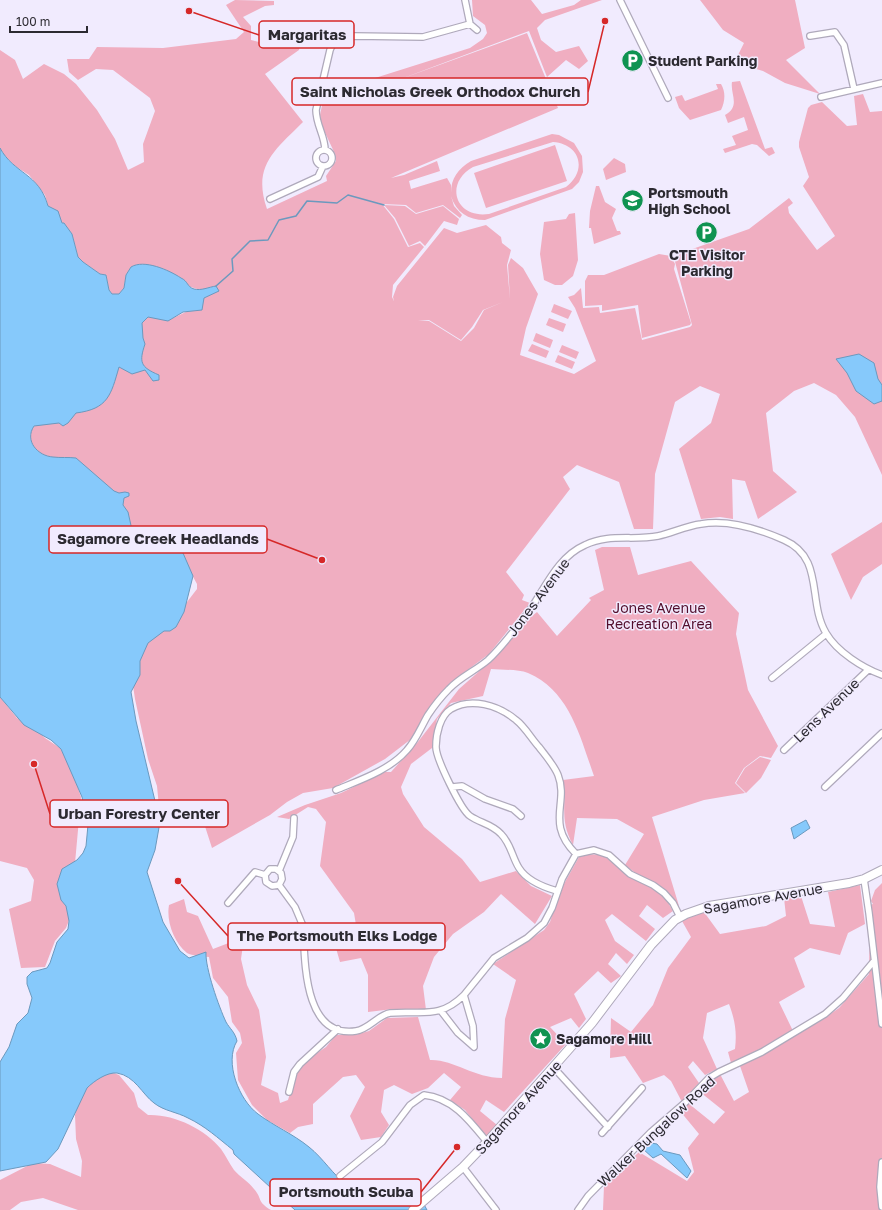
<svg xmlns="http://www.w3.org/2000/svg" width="882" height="1210" font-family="'Golos Text',sans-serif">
	<rect width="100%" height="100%" fill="#f1ebfe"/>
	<!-- green -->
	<path fill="#f0aec1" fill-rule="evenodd" d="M235 0 274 1V5L265 6 243 17 251 26V40L263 43V36C276 30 292 33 300 45L299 50 265 74 303 122C275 150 252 166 267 209L327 181 326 176 336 161 335 154 321 124 320 115 325 91 335 93 356 84 470 48 483 39 487 33 485 25 473 16 472 0H531L542 14 574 5 581 0H602L545 20 537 28 541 40 556 52 579 46 588 61 579 69 566 60 547 77 529 31 398 80 527 33 558 108 391 178 404 175 437 161 440 171 409 181 411 189 447 178 451 185V193C451 178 458 169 471 161L552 134 559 135 574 143 582 156 583 172 579 182 572 189 485 220C468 220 456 212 451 196L454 206 462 215 460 218 443 205 416 213 406 205 382 204 394 219 408 247 420 243 424 247 393 285 392 297 394 301 418 321H429L461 341 474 328 484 310 503 302 483 310 472 327 461 340 429 320 418 321 394 301 393 297 397 286 444 228 457 233 486 225 501 237 502 243 511 250 507 265 510 299 508 265 511 258 523 268 538 294 526 328 520 355 574 374 596 361 575 308 568 297 574 295 581 288 583 308 599 307 600 313 635 308 642 340 690 327 692 325 674 258 681 253 749 229 789 198 793 203 788 207 789 213 817 250 835 236 803 186 809 177 799 147V142L808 108 811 105 822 102 847 126 857 125 854 96 863 94 870 112 882 111V475L855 417 836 395 814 383 794 391 766 413 773 471 797 492 758 519 745 481 732 479 733 519 720 517 701 519 679 449 711 423 720 394 700 386 675 402 655 474 653 529H634L619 482 577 465 563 477 570 489 506 572 524 595 522 600 530 603 489 654 450 683 427 710 415 736 385 759 333 788 303 793 287 802 270 815 212 848 201 814 169 823 167 816 160 817 157 786 148 759 135 699 132 679 134 658 187 602 197 589V584L191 573 165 550 158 548 144 535 135 534 33 447 31 441V429L113 365H142L138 329 145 315 169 320 190 310 206 295 200 290 188 286 181 278 163 270 145 264 131 267 126 275 124 288 119 294H112L109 290 106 275 100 274 83 262 78 257 72 234 48 206 45 195 29 175 15 166 4 155 0 148V50L15 60 23 79 44 64 64 74 76 84 97 110 115 139 128 170 144 162 143 144 155 111 150 98 113 70 96 69 78 80 69 72 67 59H89L97 47 163 48 236 39 244 32 226 5ZM553 142C580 144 588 170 566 187L489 214C455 219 444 183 473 167Z
		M700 0H795L805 48 786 60 820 94 785 83 763 71 739 64 737 57 744 43 723 30Z
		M740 81 765 149 772 147 775 153 769 156 757 145 752 144 725 153 723 149 736 145 732 136 748 130 744 117 728 123 725 115C741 106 730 94 732 82Z
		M716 84H721C726 92 725 102 721 110L690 120 679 108 675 97 682 95 685 101 718 89Z
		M555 145 567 181 486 208 474 173Z
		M614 158 625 164 626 172 606 180 603 169Z
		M596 186H599L605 202 616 209 612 218 617 231H620L621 234 594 244 591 228H589L590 211Z
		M384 205 405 206 416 214 443 206 459 219 457 225 444 221 425 246 420 241 409 246 395 218Z
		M575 213 578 260 573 276 562 285H555L544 280 540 254 544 222 566 219 569 214Z
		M659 254 671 256 675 264 674 269 691 323 690 325 642 338 638 305 602 311V305L585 306V281L588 275H604Z
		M554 304 572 311 568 319 551 312Z
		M549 318 566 324 563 332 546 325Z
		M536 333 553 340 550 348 533 341Z
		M532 344 549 351 546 358 528 351Z
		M562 345 579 352 576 359 559 352Z
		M558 355 575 362 572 369 555 362Z
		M882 522V564L863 577 851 600 831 554Z
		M602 547H630L638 575 691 561 739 613 736 634 748 690 778 746 771 758 760 756 744 768 735 783 745 793 704 800 652 817 679 906 625 865 644 834 617 819 577 818 573 845C559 819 567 807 563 780L594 776C580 737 570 691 528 673 518 669 502 670 491 669L483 696 451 703 437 719 432 748 411 764 401 787 403 794 424 827 462 859 480 882 516 871 531 886 552 896 535 924 501 894 484 912 453 934 434 957 423 986 426 1010 393 1009 368 1012V975L361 958 340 962 333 938 357 931 354 913 320 866 326 822 316 809 308 807 289 819 277 817 305 805 341 793 385 772H391L417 743 459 689 492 660 527 620 537 612 557 636 591 600 589 598 604 590 595 550Z
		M0 697 17 718 37 730 45 738 60 748 71 767 81 797 70 918 66 928 55 941 45 967 21 968 9 909 31 901 34 880 27 868 0 861Z
		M760 757 771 760 761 778 746 793 736 783 745 768Z
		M584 854 605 855 633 879 645 884 663 894 673 911 663 918 647 905 639 916 655 929 646 941 612 914 605 920 615 941 634 955 627 964 616 953 608 964 621 976 611 983 598 971 574 994 586 1019 579 1028 571 1018 550 1027 566 1044 504 1112 486 1100 480 1111 497 1125 486 1137 465 1110 450 1100 461 1087 444 1073 428 1088 412 1094 394 1085 384 1090 381 1112 389 1125 381 1137 361 1140 350 1116 365 1087 356 1075 343 1077 313 1104V1124L298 1127 290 1133 267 1120 252 1105 238 1080 236 1053 242 1043 240 1033 232 1022 228 997 213 978 209 957C203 956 192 956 187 953 174 943 166 921 169 905L184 899 187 912 198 916 213 949 239 939 243 945 241 959 247 985 259 1010 266 1057 261 1085 278 1093 280 1103 288 1100 296 1073 308 1059 326 1047 336 1035H355L369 1031 387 1018 418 1017 430 1060C453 1059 474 1078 502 1078L505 1019 516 980 493 964 544 930 550 922 560 891 579 857Z
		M882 883V1210H603L604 1186 639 1152 687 1181 694 1172 688 1148 699 1134 680 1111 688 1103 714 1124 725 1112 700 1092 711 1080 720 1074 734 1101 749 1092 740 1066 819 1022 839 1008 869 974 870 905 873 904 871 901 875 890Z
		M860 885 865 924 848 933 840 955 810 948 794 958 805 987 779 1002 793 1031 761 1049 731 1063 728 1052 735 1049C737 1032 735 1020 729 1004L707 1013 703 1038 717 1069 705 1075 693 1061 688 1067 699 1083 682 1102 671 1081 664 1075 643 1083 625 1056 610 1058 611 1018 631 1032 653 1005 668 968 691 937 682 921 692 915 704 912 720 934 766 926 786 916 784 898 801 896 810 924 835 927 828 892Z
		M108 1071 119 1075 134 1093 138 1107 148 1115C174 1114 205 1129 221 1149 226 1156 229 1163 234 1170 240 1177 249 1182 254 1189 263 1199 256 1201 271 1210H78L43 1198 21 1202 10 1210H0V1180L33 1163 50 1164 81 1177 82 1161 76 1139 75 1115 82 1089Z"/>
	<!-- water -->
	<path fill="#86c9fb" stroke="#6b99be" d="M0 148C14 174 39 173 48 206L58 211 62 223H64L72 234 78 257 83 262 100 274 106 275 109 290 112 294H119L124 288 126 275 131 267C144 259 169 270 181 278 188 281 187 287 194 289 201 291 209 287 216 286L219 291 204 298 202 310 183 312 168 321 148 317 142 323 143 338 145 344C139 362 140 367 159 375V380L153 381 145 370 132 374 119 367C111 395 108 409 76 413L68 423 63 426 59 423 34 426C24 441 38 456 53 457 61 458 68 457 76 458L114 491 119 493 125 492 129 493V496L124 498 123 505 128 512 132 530 145 536 159 548 177 550 183 553 193 576 184 612 176 627 170 631H164L148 643 140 661V675L131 692 136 721 160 822 155 850 147 872 163 922 180 951 189 958 206 952C205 968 219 1007 226 1022 230 1029 235 1032 237 1041 224 1062 239 1100 258 1114 274 1126 293 1134 309 1147 323 1158 333 1175 348 1186 353 1190 360 1188 365 1191 383 1201 392 1198 411 1190L420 1197 427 1210H295L234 1154 233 1150C218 1138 205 1126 188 1118 177 1112 164 1111 154 1103 142 1094 135 1076 117 1073 107 1072 94 1081 87 1088L58 1149 46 1162 0 1171V1062L9 1047 17 1024 28 1013 32 998 27 984V977L32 972 47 968 50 963 57 942 68 929 69 921 66 906 61 900 57 884 62 869 77 860 83 853 86 846 88 825 82 797 61 749 51 740 24 725 0 697Z
		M859 354 874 363 878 379 882 385V401L874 404 856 391 847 373 836 359Z
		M806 820 810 828 794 839 791 828Z
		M645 1142 657 1144 663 1151 680 1155 691 1171 687 1178 661 1154 653 1158 643 1149Z"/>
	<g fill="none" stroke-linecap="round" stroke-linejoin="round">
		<!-- stream -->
		<path stroke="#6b99be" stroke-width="1.5" d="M216 286 233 271 232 259 250 241 268 240 279 220 296 216 307 201 337 203 348 195 384 205"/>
		<defs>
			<path id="street" d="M465 0 470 24 477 30
				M620 0 668 98
				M810 36 835 32 844 45 854 89
				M821 97 882 83
				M316 158a8 8 0 1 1 16 0a8 8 0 1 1-16 0Z
				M325 150C325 136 316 125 316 110L330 50C334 39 344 37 355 36L423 37 470 24
				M270 199 318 177 323 166
				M772 678 826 634
				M784 750 868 670
				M452 787 462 786 485 799 513 809 521 816
				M825 787 882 733
				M336 790C360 780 390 770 407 750 416 740 421 727 428 715 434 706 441 697 449 689 460 677 475 671 488 660 501 648 513 632 524 618 543 594 555 558 585 545 609 533 633 541 658 536 672 533 686 526 701 524 728 519 759 529 784 540 825 558 807 601 826 633 837 652 863 668 882 675
				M279 871 293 837 294 818
				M864 879 869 913 882 1024
				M279 885 272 886 266 882 265 875 270 869H276L281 873 282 879 279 885 295 907 303 926C305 960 303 1039 356 1031 369 1029 378 1015 390 1013 421 1010 439 1020 464 995
				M557 891C543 887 527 881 519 868 512 857 511 844 501 834 492 824 480 823 470 816 461 810 435 757 436 746 436 734 440 716 451 709 471 697 498 705 516 720 525 727 531 738 539 747 545 755 554 765 558 775 569 803 545 823 576 854
				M228 903 255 872 265 875
				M441 1011 458 1033 474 1047 473 1026 464 995 494 958 527 938 544 923 552 908 562 879 576 854 594 850 609 855 630 874 653 885 664 893 673 903 680 917
				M554 1068 608 1127
				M289 1092 294 1072 300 1064 338 1029
				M602 1133 642 1088
				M882 1162 880 1187 882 1207
				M463 1167 496 1210
				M340 1176 382 1142 410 1105 424 1095C453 1098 470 1121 487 1142
				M578 1210 588 1196 651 1132 688 1100 709 1078 719 1072 762 1052 825 1014 843 998 874 961"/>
			<path id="secondary" d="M413 1210 463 1167 487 1142 592 1023 651 945 675 920 686 914 709 906 849 883 864 879 882 870"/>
		</defs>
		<!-- street casing -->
		<use href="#street" stroke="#afa9bb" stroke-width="8"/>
		<!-- secondary casing -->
		<use href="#secondary" stroke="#afa9bb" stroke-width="10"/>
		<!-- street -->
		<use href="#street" stroke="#fff" stroke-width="5.5"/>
		<!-- secondary -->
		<use href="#secondary" stroke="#fff" stroke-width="8"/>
	</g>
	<!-- icons -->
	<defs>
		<symbol id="parking-disc" viewBox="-11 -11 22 22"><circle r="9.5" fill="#0f9351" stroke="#f1ebfe"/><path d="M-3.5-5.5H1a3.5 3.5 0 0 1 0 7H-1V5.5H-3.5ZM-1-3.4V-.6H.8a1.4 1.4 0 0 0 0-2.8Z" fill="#fff"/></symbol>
		<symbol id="school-disc" viewBox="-11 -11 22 22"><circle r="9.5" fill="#0f9351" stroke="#f1ebfe"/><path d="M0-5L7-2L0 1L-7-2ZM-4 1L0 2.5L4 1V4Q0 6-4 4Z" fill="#fff"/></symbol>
		<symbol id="sight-disc" viewBox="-11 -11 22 22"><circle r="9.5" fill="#0f9351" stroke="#f1ebfe"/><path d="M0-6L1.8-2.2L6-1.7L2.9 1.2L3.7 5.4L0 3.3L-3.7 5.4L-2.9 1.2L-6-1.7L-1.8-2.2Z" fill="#fff"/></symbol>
	</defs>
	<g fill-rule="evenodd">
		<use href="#parking-disc" x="620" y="48" width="25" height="25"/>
		<use href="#school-disc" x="620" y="188" width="25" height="25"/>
		<use href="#parking-disc" x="694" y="220" width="25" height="25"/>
		<use href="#sight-disc" x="528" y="1026" width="25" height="25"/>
	</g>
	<g text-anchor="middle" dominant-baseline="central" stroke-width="3" stroke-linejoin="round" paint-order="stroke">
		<!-- poi labels -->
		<g font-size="14" font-weight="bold" fill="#2c2a31" stroke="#f1ebfe" text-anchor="start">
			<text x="648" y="60">Student Parking</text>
			<text x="648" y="192">Portsmouth<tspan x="648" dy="16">High School</tspan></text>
			<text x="707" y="254" text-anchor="middle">CTE Visitor<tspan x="707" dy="16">Parking</tspan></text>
			<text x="556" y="1038">Sagamore Hill</text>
		</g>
		<!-- street labels -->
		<g font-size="14" fill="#2c2a31" stroke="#f1ebfe">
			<text transform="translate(538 597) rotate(-53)">Jones Avenue</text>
			<text transform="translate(826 710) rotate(-44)">Lens Avenue</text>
			<text transform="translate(763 898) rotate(-10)">Sagamore Avenue</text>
			<text transform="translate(518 1107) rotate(-48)">Sagamore Avenue</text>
			<text transform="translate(656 1131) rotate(-43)">Walker Bungalow Road</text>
		</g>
		<!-- park labels -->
		<g font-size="14" fill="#520d2b" stroke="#f1ebfe">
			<text x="659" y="607">Jones Avenue<tspan x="659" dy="16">Recreation Area</tspan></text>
		</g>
	</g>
	<!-- callouts -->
	<path fill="none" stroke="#d62828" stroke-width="1.5" d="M189 11L259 35M605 21L588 92M322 560L267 539M34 764L50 814M178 881L228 936M457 1147L421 1192"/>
	<g fill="#d62828" stroke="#f1ebfe" stroke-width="1.5">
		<circle cx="189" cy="11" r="4"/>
		<circle cx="605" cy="21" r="4"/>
		<circle cx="322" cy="560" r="4"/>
		<circle cx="34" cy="764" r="4"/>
		<circle cx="178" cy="881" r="4"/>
		<circle cx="457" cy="1147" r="4"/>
	</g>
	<g fill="#f1ebfe" stroke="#d62828" stroke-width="1.5">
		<rect x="259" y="21" width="95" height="27" rx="4"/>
		<rect x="292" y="78" width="296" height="27" rx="4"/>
		<rect x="49" y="526" width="218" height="27" rx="4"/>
		<rect x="50" y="800" width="178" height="27" rx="4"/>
		<rect x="228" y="923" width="217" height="27" rx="4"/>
		<rect x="270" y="1179" width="151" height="27" rx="4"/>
	</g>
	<g font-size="15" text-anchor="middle" font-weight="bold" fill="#2c2a31">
		<text x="307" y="40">Margaritas</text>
		<text x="440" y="97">Saint Nicholas Greek Orthodox Church</text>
		<text x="158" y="544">Sagamore Creek Headlands</text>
		<text x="139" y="819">Urban Forestry Center</text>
		<text x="337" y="941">The Portsmouth Elks Lodge</text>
		<text x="346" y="1197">Portsmouth Scuba</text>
	</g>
	<!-- scale -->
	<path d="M10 26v6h77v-6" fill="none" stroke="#2c2a31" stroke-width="2"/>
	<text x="16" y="26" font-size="12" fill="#2c2a31" stroke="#f1ebfe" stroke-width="3" paint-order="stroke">100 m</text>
</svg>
